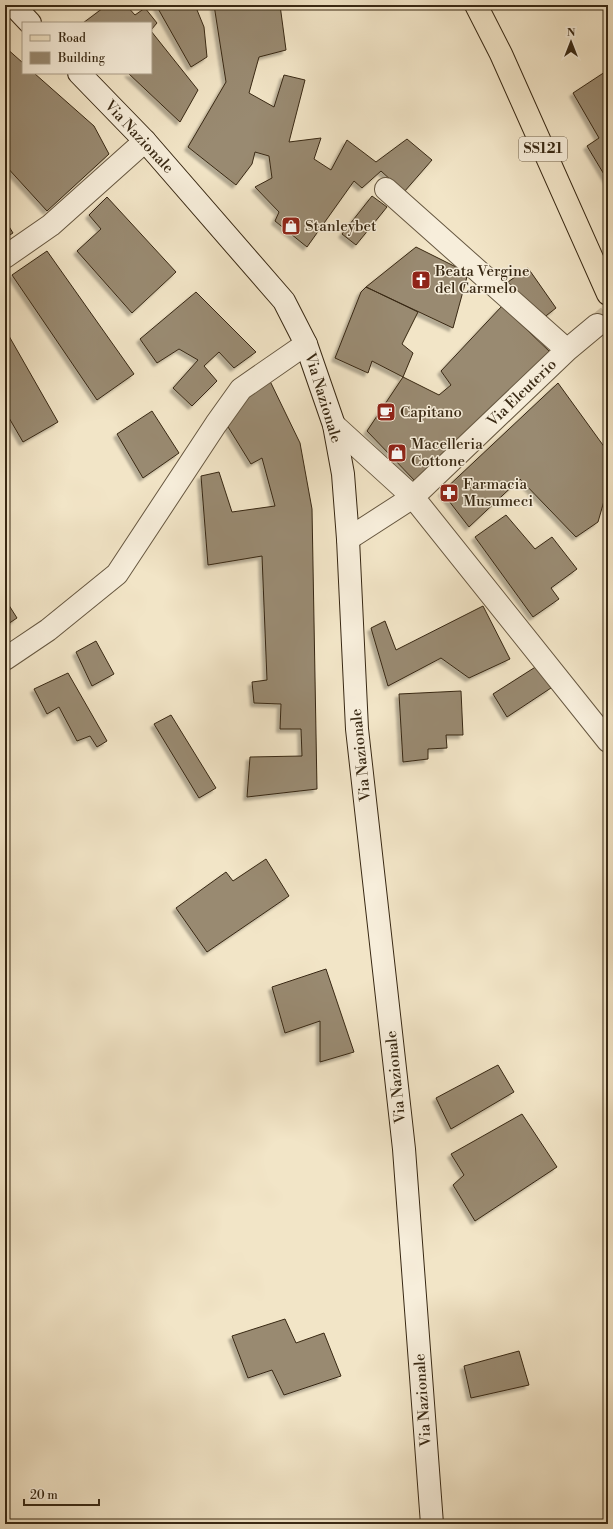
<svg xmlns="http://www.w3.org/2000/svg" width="613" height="1529" font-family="'Libre Bodoni',serif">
	<defs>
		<filter id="shadow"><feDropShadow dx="-3.5" dy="3.5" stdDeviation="1" flood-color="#0004"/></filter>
	</defs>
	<rect width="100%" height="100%" fill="#f2e5c7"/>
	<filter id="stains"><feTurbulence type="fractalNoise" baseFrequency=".005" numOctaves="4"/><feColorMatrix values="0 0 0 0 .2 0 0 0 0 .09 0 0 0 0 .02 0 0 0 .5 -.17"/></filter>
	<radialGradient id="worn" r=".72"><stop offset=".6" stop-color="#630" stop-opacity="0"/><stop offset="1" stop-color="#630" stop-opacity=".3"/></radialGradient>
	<!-- building -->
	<path fill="#998a71" stroke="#382813" filter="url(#shadow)" d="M107 5H126L135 15 145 8 157 23 151 30V23H83Z
		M156 5H195L204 27 207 57 191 67Z
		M214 5H280L286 50 259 57 249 93 274 107 284 75 305 80 289 142 321 138 314 159 331 170 347 140 376 162 407 139 432 160 404 192 381 171 362 188 354 181 307 247 275 221 279 212 255 187 272 178 269 156 255 152 252 164 236 185 188 147 226 82Z
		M151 31 198 90 180 122 128 73H151Z
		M5 47 23 63V73H34L94 126 109 154 47 211 5 165Z
		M608 70V181L587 146 599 138 573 93Z
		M372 196 387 207 356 245 342 234Z
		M107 197 176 272 132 313 77 251 101 229 89 215Z
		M5 220 13 233 5 238Z
		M416 247 468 273 453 328 366 287Z
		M47 251 134 374 97 400 12 275Z
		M528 268 556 308 542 319 505 284Z
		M366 287 418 312 402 344 413 353 403 377 372 361 368 373 335 358 361 292Z
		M196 292 256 352 234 368 219 352 204 366 217 381 192 406 173 388 198 360 179 349 157 363 140 339Z
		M502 306 550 352 415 481 367 431 403 377 439 395 451 385 441 371Z
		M5 329 58 422 23 442 5 411Z
		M269 379 300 443 312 509 317 789 247 797 250 757 302 756 301 729H280L281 704 254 703 252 682 267 680 262 556 208 565 201 476 219 472 232 512 275 506 262 458 251 464 225 422 245 398Z
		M558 383 608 452V487L598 522 576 537 520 479 469 527 442 492Z
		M152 411 179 453 143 478 117 434Z
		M506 515 535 549 552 537 577 569 551 588 559 599 533 617 475 537Z
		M5 599 17 618 5 626Z
		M483 606 510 659 469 678 441 658 388 686 371 628 385 621 396 650Z
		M96 641 114 674 92 686 76 652Z
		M537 666 551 688 507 717 493 694Z
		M68 673 107 741 97 747 90 736 77 741 59 707 47 714 34 689Z
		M461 691 463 735H446L447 748 428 749V759L403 762 399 694Z
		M171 715 216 788 199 798 154 724Z
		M266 859 289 896 207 952 176 908 226 872 233 881Z
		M326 969 354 1052 320 1062V1021L285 1033 272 987Z
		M498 1065 514 1092 451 1129 436 1098Z
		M522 1114 557 1167 475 1221 453 1185 464 1175 451 1154Z
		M285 1319 296 1343 324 1333 341 1376 284 1395 272 1370 248 1378 232 1336Z
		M519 1351 529 1385 471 1398 464 1366Z"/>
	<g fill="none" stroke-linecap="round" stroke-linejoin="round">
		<!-- street-tunnel -->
		<path stroke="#cdbfa3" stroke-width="22" stroke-dasharray="22 11" stroke-linecap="butt" d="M597 325 608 316"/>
		<defs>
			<path id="street" d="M386 189 567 350
				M5 257 51 225 145 141
				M334 425 413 497 608 741
				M348 539 413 497 567 350 597 325
				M5 659 48 630 117 574 216 424 241 389 306 344"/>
			<path id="secondary" d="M13 5 30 23
				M79 73 145 141 284 301 306 344 334 425 343 474 348 539 357 729 404 1149 432 1524"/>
			<path id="primary" d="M476 5 501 54 608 294"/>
		</defs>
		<!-- street casing -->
		<use href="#street" stroke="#665740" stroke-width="24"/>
		<!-- secondary casing -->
		<use href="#secondary" stroke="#382813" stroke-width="24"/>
		<!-- primary casing -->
		<use href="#primary" stroke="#382813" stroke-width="24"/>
		<!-- street -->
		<use href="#street" stroke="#f7eedb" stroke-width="22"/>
		<!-- secondary -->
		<use href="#secondary" stroke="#f7eedb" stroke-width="22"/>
		<!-- primary -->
		<use href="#primary" stroke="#f2e5c7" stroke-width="22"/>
	</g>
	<!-- icons -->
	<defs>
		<symbol id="shop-square" viewBox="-11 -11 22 22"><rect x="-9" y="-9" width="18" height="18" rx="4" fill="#8f2418" stroke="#f7eedb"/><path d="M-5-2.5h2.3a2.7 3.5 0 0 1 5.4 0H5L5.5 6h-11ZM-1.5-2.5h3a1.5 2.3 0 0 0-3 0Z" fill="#fff"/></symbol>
		<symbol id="church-square" viewBox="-11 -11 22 22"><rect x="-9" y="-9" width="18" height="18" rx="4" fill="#8f2418" stroke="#f7eedb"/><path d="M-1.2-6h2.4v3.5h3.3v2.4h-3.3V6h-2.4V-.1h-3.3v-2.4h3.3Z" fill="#fff"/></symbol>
		<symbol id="cafe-square" viewBox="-11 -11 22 22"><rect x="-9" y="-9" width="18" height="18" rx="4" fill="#8f2418" stroke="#f7eedb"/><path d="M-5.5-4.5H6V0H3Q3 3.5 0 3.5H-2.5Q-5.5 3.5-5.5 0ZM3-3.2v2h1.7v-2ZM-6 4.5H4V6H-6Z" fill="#fff"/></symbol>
		<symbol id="pharmacy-square" viewBox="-11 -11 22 22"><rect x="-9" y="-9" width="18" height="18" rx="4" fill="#8f2418" stroke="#f7eedb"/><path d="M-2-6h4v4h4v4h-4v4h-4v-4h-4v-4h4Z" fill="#fff"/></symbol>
	</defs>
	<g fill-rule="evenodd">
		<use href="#shop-square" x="280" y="215" width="22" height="22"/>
		<use href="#church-square" x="410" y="269" width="22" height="22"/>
		<use href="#cafe-square" x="375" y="401" width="22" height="22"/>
		<use href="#shop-square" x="386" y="442" width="22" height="22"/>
		<use href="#pharmacy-square" x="438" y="482" width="22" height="22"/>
	</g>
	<g text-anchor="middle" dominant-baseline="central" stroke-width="3" stroke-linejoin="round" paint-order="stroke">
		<!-- shield labels -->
		<rect fill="#f7eedb" stroke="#71634f" stroke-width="1" x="519" y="137" width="48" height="24" rx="3"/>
		<g font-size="14" font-weight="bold" fill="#382813">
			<text x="543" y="149">SS121</text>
		</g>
		<!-- street labels -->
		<g font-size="15" fill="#382813" stroke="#f7eedb">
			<text transform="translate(139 137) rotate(47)">Via Nazionale</text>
			<text transform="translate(522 393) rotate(-44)">Via Eleuterio</text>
			<text transform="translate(323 398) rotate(73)">Via Nazionale</text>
			<text transform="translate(361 755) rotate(-96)">Via Nazionale</text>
			<text transform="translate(396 1077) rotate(-96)">Via Nazionale</text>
			<text transform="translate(423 1400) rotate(-94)">Via Nazionale</text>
		</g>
		<!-- poi labels -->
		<g font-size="15" fill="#382813" stroke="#f7eedb" text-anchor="start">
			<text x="305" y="226">Stanleybet</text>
			<text x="435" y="271">Beata Vergine<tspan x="435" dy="17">del Carmelo</tspan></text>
			<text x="400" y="412">Capitano</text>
			<text x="411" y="444">Macelleria<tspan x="411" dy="17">Cottone</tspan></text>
			<text x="463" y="484">Farmacia<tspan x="463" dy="17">Musumeci</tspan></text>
		</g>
	</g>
	<!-- margin -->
	<rect width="613" height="1529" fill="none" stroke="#f2e5c7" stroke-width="20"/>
	<rect x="6" y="6" width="601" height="1517" fill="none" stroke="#382813" stroke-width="2"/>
	<rect x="10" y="10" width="593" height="1509" fill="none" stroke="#382813"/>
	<!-- legend -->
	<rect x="22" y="22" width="130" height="52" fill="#f7eedb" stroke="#ab9f8b"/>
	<rect x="30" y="35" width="20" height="6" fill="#f2e5c7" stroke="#ab9f8b"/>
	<text x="58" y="42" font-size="12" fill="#382813">Road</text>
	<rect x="30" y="52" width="20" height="12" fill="#998a71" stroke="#ab9f8b"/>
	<text x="58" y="62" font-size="12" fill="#382813">Building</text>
	<!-- north arrow -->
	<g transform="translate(571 42)" stroke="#f7eedb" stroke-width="3" paint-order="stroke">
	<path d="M0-3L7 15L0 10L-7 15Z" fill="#382813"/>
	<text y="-6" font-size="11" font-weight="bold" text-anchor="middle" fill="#382813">N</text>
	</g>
	<!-- scale -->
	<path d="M24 1499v6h75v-6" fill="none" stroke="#382813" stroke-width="2"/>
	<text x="30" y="1499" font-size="12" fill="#382813" stroke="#f7eedb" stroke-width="3" paint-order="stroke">20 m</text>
	<rect width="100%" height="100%" filter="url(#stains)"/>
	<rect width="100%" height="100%" fill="url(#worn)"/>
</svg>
